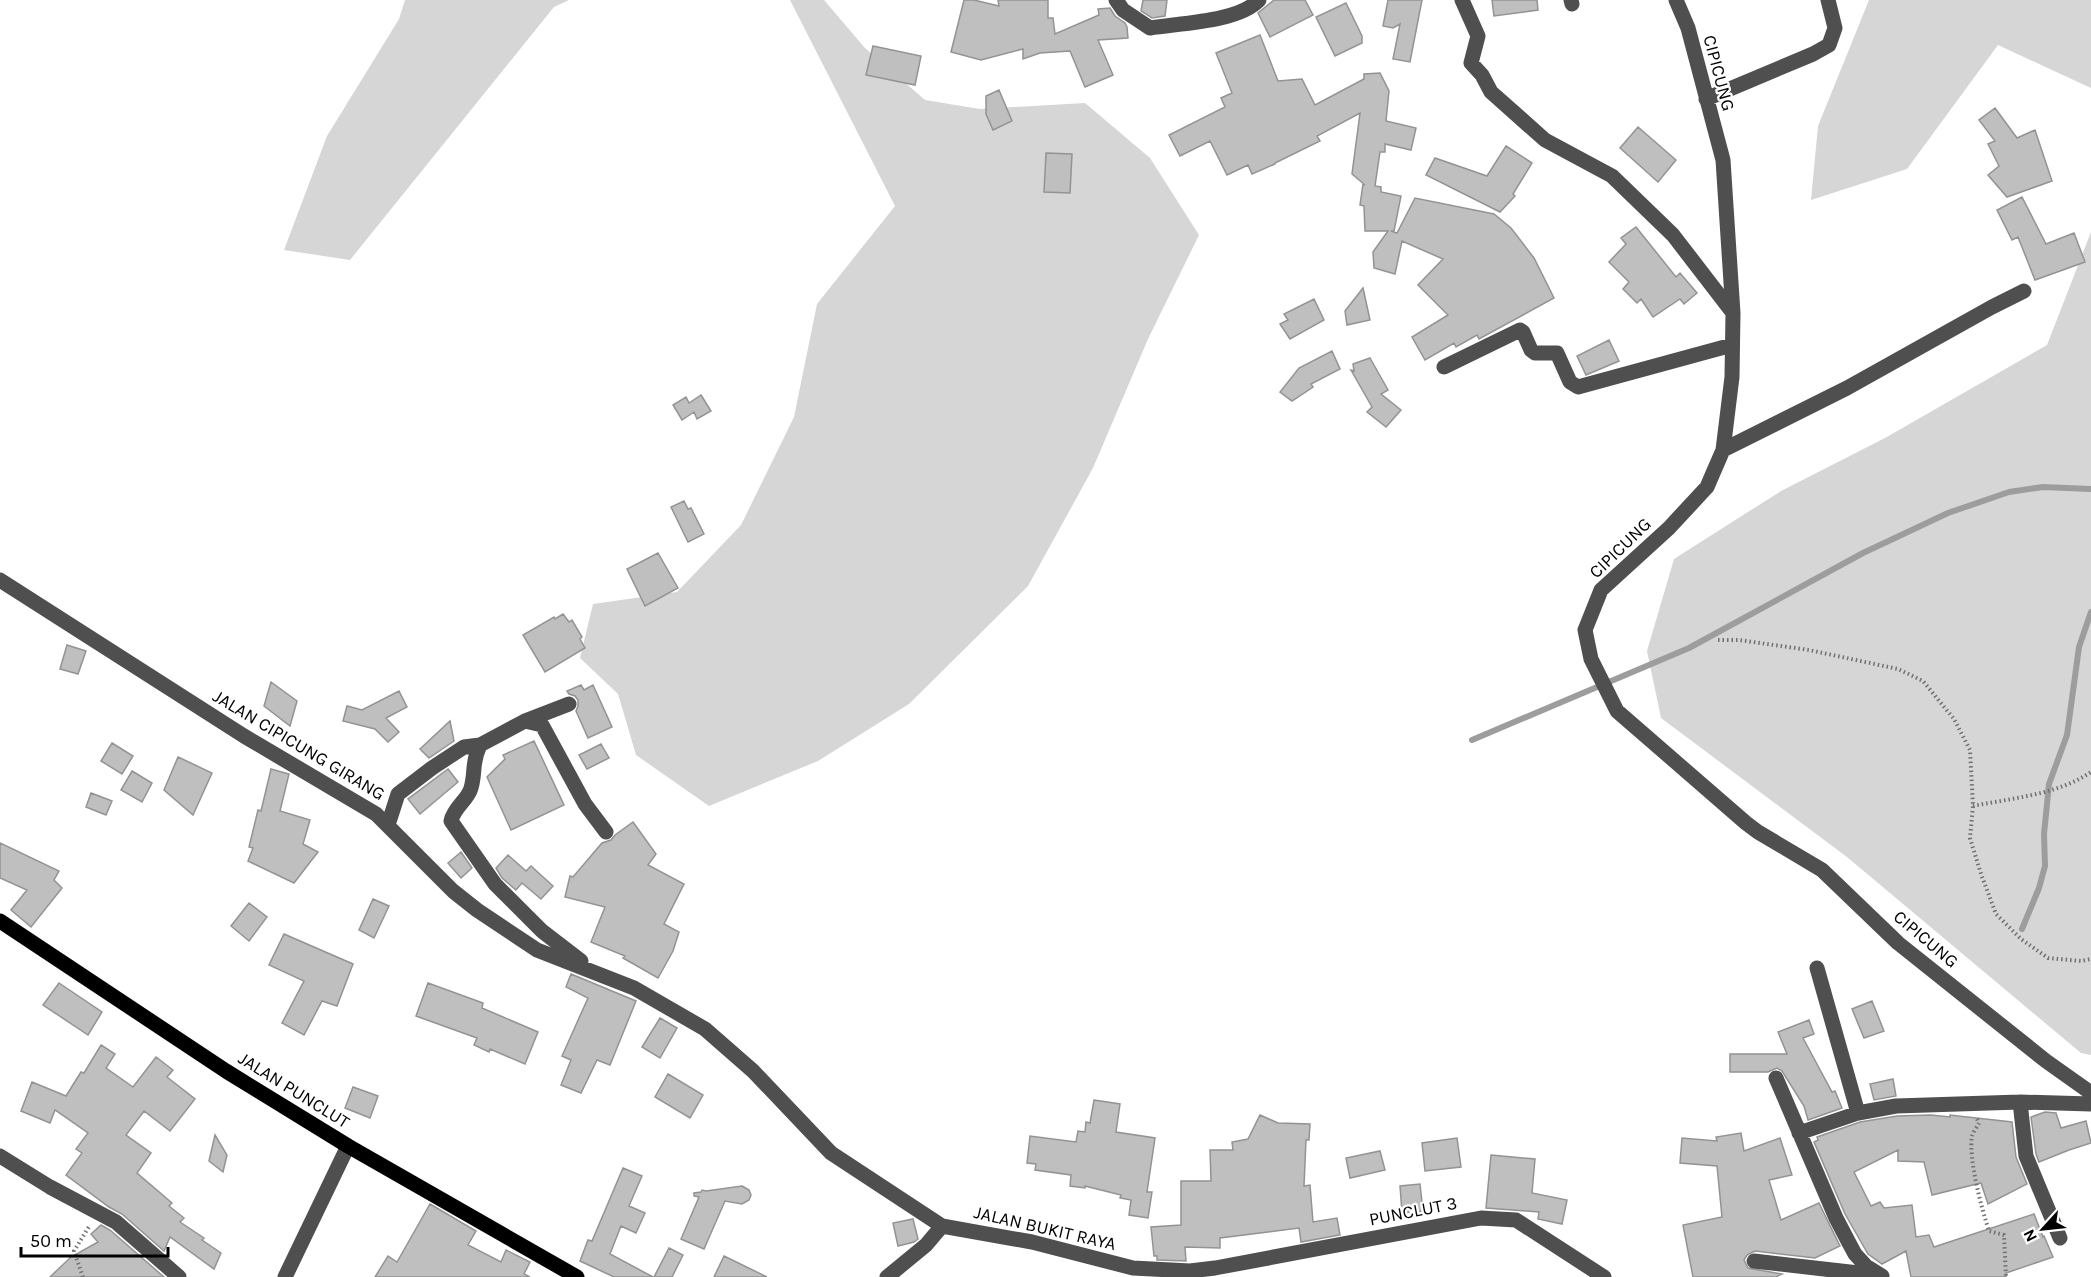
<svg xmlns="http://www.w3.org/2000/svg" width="2091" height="1277" font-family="Karla,sans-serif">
	<rect width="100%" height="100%" fill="#fff"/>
	<!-- green -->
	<path fill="#d6d6d6" d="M405 0H569L554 7 350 260 284 250 327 136 399 19Z
		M790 0H824L865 48 925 100 980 109 1085 103 1150 158 1199 235 1148 339 1093 468 1028 586 909 704 818 761 709 806 636 755 618 694 580 658 593 604 677 592 741 525 794 417 817 304 895 206Z
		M1869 0H2091V88L1998 45 1907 169 1811 200 1818 126Z
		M2091 232V1055L2081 1053 1847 857 1661 718 1647 651 1674 559 1781 491 1885 438 2047 345Z"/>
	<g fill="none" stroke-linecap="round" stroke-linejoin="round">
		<!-- stream -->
		<path stroke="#9d9d9d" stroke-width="6" d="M1472 740 1689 648 1863 553 1948 513 2009 492 2043 487 2091 489
			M2022 929 2039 888 2045 866 2044 834 2049 784 2067 735 2079 647 2091 612"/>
	</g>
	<!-- building -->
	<path fill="#bfbfbf" stroke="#939393" stroke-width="1.5" d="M964 0H974L999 6 998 0H1048V18H1053L1055 34 1099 15 1098 9 1110 8 1115 16 1125 23 1127 27 1128 38 1098 40 1113 75 1085 87 1070 51 1040 53 1023 59V49L981 60 951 52Z
		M1143 0H1167L1165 16 1152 18 1141 11Z
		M1274 0H1305L1313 15 1270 37 1258 13Z
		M1388 0H1422L1410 62 1393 59 1400 24 1393 28 1383 26Z
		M1492 0H1537L1538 10 1494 16Z
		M1346 3 1362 36V43L1335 56 1316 17Z
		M1260 35 1278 81 1302 79 1315 105 1364 79V74L1380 73 1389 91 1386 121 1416 128 1411 150 1385 144V152H1380L1375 186 1381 187V192L1401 196 1394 231H1391L1397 233 1415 198 1494 214 1511 228 1534 258 1554 298 1479 339 1477 335 1456 347 1454 343 1425 360 1412 337 1448 315 1418 285 1443 259 1402 241 1395 274 1374 268 1373 252 1388 231H1365L1364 206 1360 205 1363 184 1365 185 1352 174 1360 113 1317 136 1320 141 1275 163V164L1252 174 1248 165 1227 175 1210 141 1180 156 1169 135 1225 107 1221 98 1232 93 1216 53Z
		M873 46 921 56 915 85 866 75Z
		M999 90 1012 121 993 130 986 114V96Z
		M1995 108 2017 138 2035 130 2052 181 2007 197 1988 175 1999 166 1988 144 1995 141 1979 120Z
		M1638 127 1676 160 1658 182 1620 148Z
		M1506 146 1532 163 1513 194 1515 196 1500 212 1426 175 1435 158 1487 176Z
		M1046 153 1072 154 1070 193 1044 192Z
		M2022 197 2046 244 2074 233 2085 262 2035 280 2018 237 2012 240 1997 210Z
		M1636 227 1676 277 1680 273 1697 293 1684 304 1680 299 1653 317 1641 299 1637 303 1623 289 1629 282 1609 262 1626 244 1621 238Z
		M1363 288 1370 320 1347 325 1345 311Z
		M1314 299 1324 320 1290 339 1280 324 1288 320 1284 314Z
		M1609 340 1619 361 1586 375 1577 356Z
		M1332 351 1340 369 1311 384 1313 387 1292 401 1280 392 1299 368Z
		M1370 358 1388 390 1381 394 1401 410 1386 427 1367 412 1372 407 1351 370 1354 371 1353 364Z
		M701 395 711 411 697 419 694 412 682 420 673 405 686 397 689 403Z
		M684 501 688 509 691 508 704 534 688 542 671 507Z
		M658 553 678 588 645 606 627 569Z
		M563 614 569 622 572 620 582 637 580 639 585 648 545 672 523 635 554 617 555 619Z
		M67 645 86 651 78 674 60 669Z
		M271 682 297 701 290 726 264 706Z
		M581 685 584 690 593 685 612 727 588 738 576 711 578 706V700L575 696 569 694 567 691Z
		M399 691 407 707 386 718 399 732 388 742 375 729 343 721 347 706 362 710Z
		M450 721 454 741 429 758 420 749Z
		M534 741 564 805 511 830 487 777 505 759 503 755Z
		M112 743 133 756 122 774 101 761Z
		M601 744 609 758 587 769 579 755Z
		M178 757 212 773 193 815 164 790Z
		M271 769 289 774 280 811 310 820 303 844 318 852 294 883 248 861 253 848 249 847 258 810 261 811Z
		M448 769 458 782 420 814 408 799Z
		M132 771 152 783 142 802 121 790Z
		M91 793 112 801 106 815 86 807Z
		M633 822 656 854 648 865 684 884 664 924 679 932 673 951 658 978 623 958 625 956 591 942 605 907 565 897 570 876 573 877 602 843 611 840 615 835Z
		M0 843 59 871 54 880 62 888 31 927 11 910 27 890 0 878Z
		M461 852 472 868 461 878 448 863Z
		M508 855 526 871 531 866 553 886 541 899 522 883 516 890 502 878 496 868Z
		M373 899 389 906 374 938 359 930Z
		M249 903 267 917 249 941 231 926Z
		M284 934 353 964 337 1006 322 1001 304 1035 282 1023 304 981 269 965Z
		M571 974 636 1001 610 1065 597 1060 581 1093 561 1085 571 1060 562 1056 588 998 566 987Z
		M59 983 102 1012 88 1035 43 1005Z
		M428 983 483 1003 482 1008 538 1032 525 1064 490 1049 489 1052 474 1045 477 1038 416 1016Z
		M1872 1001 1884 1031 1864 1038 1852 1009Z
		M660 1018 677 1028 660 1058 642 1047Z
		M1809 1020 1814 1034 1803 1038 1832 1092 1835 1091 1842 1108 1808 1120 1804 1106 1782 1071 1777 1068 1768 1072H1730V1054H1787L1778 1032Z
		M101 1045 115 1054 106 1068 133 1087 156 1057 173 1070 167 1077 195 1099 170 1131 144 1111 126 1135 151 1153 137 1173 172 1203 169 1206 184 1218 180 1222 204 1238 202 1240 221 1253 214 1269 170 1237 164 1251 122 1214 109 1207 66 1175 82 1153 76 1149 88 1133 55 1110 50 1123 21 1111 32 1082 66 1096 81 1072 84 1073Z
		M668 1074 703 1095 690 1118 655 1097Z
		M1893 1079 1896 1096 1874 1100 1870 1084Z
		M353 1087 378 1096 370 1118 345 1108Z
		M1094 1100 1120 1104 1116 1132 1155 1138 1147 1192H1152L1148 1218 1129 1215 1131 1200 1120 1198 1121 1195 1085 1186V1188L1070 1186 1071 1175 1035 1170 1036 1164 1027 1163 1030 1136 1076 1142 1078 1131 1085 1132 1086 1122 1090 1123Z
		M2045 1112 2056 1113 2061 1128 2086 1121 2091 1143 2069 1150 2039 1162 2036 1154 2031 1117Z
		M1260 1115 1278 1123 1310 1124 1309 1140H1306L1304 1186 1310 1185 1313 1222 1337 1218 1340 1235 1301 1242 1299 1228 1220 1238V1248L1185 1247 1186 1261 1157 1260V1256H1154L1151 1227 1181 1225V1181H1211L1210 1150H1233L1232 1142 1248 1139Z
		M1931 1115 1950 1117V1115L2012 1122 2016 1157 2027 1184 1988 1204 1981 1183 1932 1195 1924 1162 1898 1161V1150L1854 1172 1871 1206 1880 1202 1884 1208 1912 1205 1916 1237 1929 1235 1934 1247 2034 1214 2043 1237 2044 1236 2053 1257 2006 1273V1277H1911L1906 1251 1882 1264 1868 1254 1845 1214 1814 1142 1818 1140 1817 1137 1860 1122 1897 1116Z
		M1741 1133 1744 1151 1780 1138 1792 1175 1769 1180 1781 1220 1819 1203 1840 1246 1815 1258 1755 1251 1747 1255 1744 1260 1748 1268 1782 1274 1776 1277H1693L1683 1225 1722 1217 1717 1166 1680 1163 1682 1138 1717 1141 1716 1137Z
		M215 1135 227 1155 223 1172 209 1161Z
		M1457 1138 1461 1167 1425 1171 1422 1143Z
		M1380 1151 1385 1170 1350 1178 1346 1158Z
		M1491 1155 1535 1159 1532 1193 1567 1200 1562 1224 1538 1219 1539 1212 1486 1208Z
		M623 1168 642 1176 629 1206 645 1213 636 1233 621 1226 610 1254 653 1277H614L580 1261 588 1240 592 1241Z
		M1420 1184 1423 1211 1402 1213 1400 1186Z
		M742 1186 749 1190 751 1195 749 1200 742 1204 725 1201 704 1249 681 1239 699 1197 694 1196V1193L701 1192 702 1190 706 1191Z
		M430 1204 476 1231 468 1245 501 1262 506 1250 530 1262 524 1274 530 1277H375L388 1256 397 1262Z
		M913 1219 918 1239 914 1242 898 1246 893 1223Z
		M101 1225 110 1230 164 1277H50L71 1257 98 1242 91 1234Z
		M669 1248 683 1255 672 1277H654Z
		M724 1256 767 1277H714Z"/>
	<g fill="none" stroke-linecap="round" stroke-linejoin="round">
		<!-- path -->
		<path stroke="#717171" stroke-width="4" stroke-dasharray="1.5 3" stroke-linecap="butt" d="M1718 640H1739L1809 650 1898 669 1923 681 1954 719 1970 750 1973 806 1970 838 1981 874 1996 914 2021 939 2048 958 2081 961 2091 959
			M1973 806C2012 798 2057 795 2091 772
			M1977 1119 1979 1123C1977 1127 1973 1132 1972 1136 1968 1158 1982 1210 1989 1231L2004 1235 2006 1277
			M83 1277 74 1251 90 1225"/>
		<!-- minor -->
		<path stroke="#4f4f4f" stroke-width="15" d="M1116 0 1123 10 1150 28C1180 23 1238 22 1259 0
			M1462 0 1478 36 1471 63 1482 75 1491 92 1545 140 1612 176 1673 235 1733 313
			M1571 0 1572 4
			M1676 0 1688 28 1723 160 1733 313 1732 377 1723 450 1707 487 1669 528 1601 590 1585 630 1591 659 1617 711 1746 823 1758 832 1822 870 1898 943 2046 1061 2091 1093
			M1706 99 1813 54 1829 45 1835 28 1828 0
			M1444 367 1520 330 1523 332 1531 350 1535 353H1557L1570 382 1578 387 1732 345
			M1723 450 1847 388 1992 307 2024 291
			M0 580 244 736 376 814 453 891 477 910 537 950 634 988 705 1029 753 1071 831 1153 942 1226 1032 1242 1133 1268 1190 1271 1215 1268 1481 1218 1516 1220 1604 1277
			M525 721 542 725 585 804 606 832
			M480 745C471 764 476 771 471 788 468 800 454 807 451 821L495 884 542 931 581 961
			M388 825 398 794 432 768 464 747 480 745 525 721 569 704
			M1817 968 1858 1113
			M1776 1078 1836 1218 1848 1241 1855 1254 1866 1266 1882 1276
			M2020 1102 2026 1156 2060 1238
			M1799 1133 1858 1113 1896 1106 2020 1102 2091 1104
			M0 1156 50 1187 116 1222 179 1277
			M1754 1261 1876 1275
			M285 1277 348 1146
			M887 1277 926 1245 942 1226"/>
		<!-- major -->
		<path stroke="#000" stroke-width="15" d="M0 921 226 1071 348 1146 577 1277"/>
	</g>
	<g text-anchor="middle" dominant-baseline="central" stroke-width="4.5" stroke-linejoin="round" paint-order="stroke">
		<!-- street labels -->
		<g font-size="18" fill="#000" stroke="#fff">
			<text transform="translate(1719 73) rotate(75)">CIPICUNG</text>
			<text transform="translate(1620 548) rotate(-44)">CIPICUNG</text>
			<text transform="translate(299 745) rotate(31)">JALAN CIPICUNG GIRANG</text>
			<text transform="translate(1926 939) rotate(40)">CIPICUNG</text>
			<text transform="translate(294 1090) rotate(32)">JALAN PUNCLUT</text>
			<text transform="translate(1413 1211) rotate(-11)">PUNCLUT 3</text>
			<text transform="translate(1045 1228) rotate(13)">JALAN BUKIT RAYA</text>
		</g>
	</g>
	<!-- north arrow -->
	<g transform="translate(2043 1229) rotate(243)" stroke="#ffffff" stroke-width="4.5" paint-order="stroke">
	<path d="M0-4.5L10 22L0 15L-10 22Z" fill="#000000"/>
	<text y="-9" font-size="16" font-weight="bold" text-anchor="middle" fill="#000000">N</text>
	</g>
	<!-- scale -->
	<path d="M21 1247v9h147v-9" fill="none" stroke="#000000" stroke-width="3"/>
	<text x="30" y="1247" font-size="18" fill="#000000" stroke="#ffffff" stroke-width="4.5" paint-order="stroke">50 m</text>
</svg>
